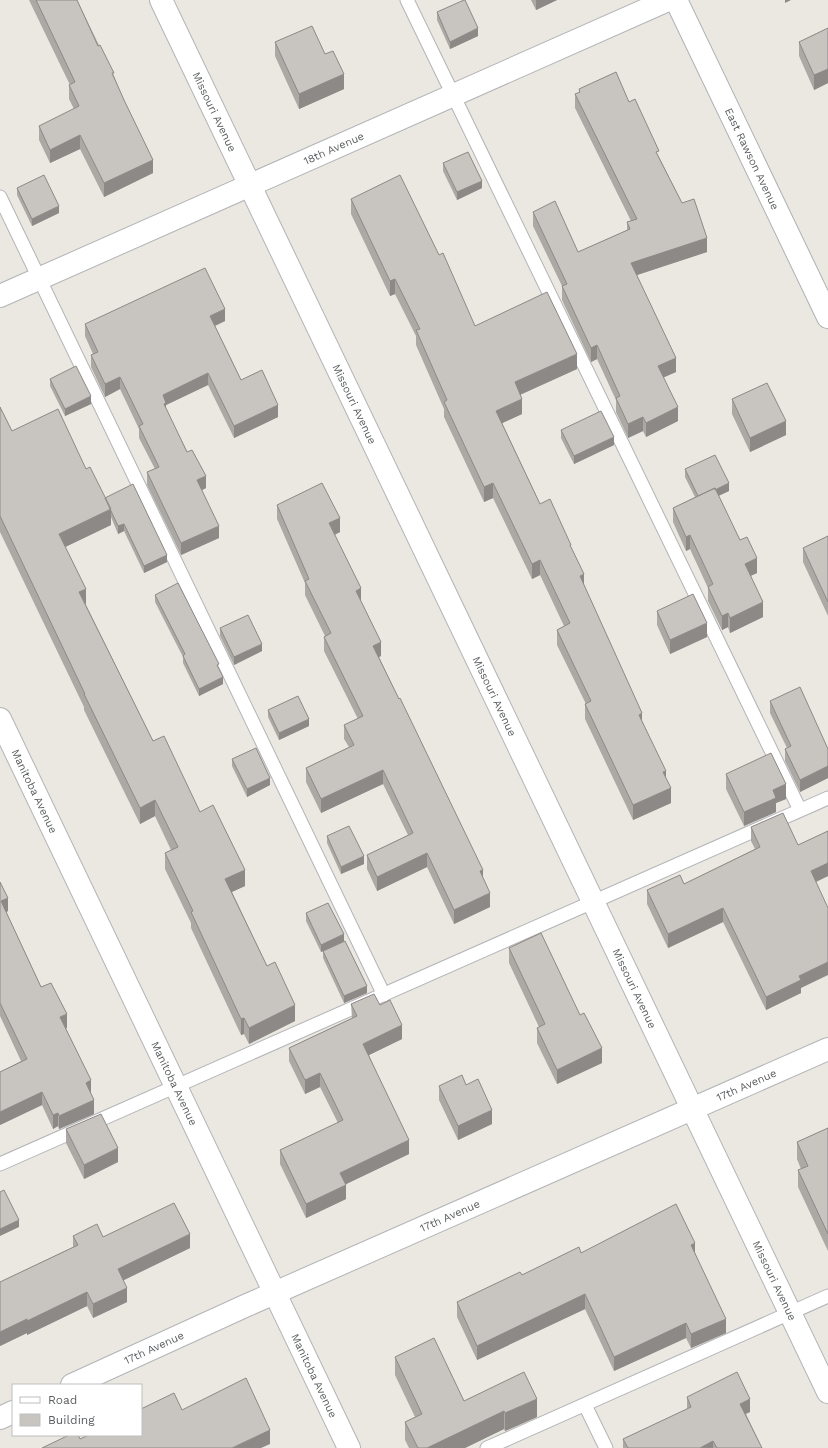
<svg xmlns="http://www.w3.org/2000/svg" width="828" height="1448" font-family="'Work Sans',sans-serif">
	<rect width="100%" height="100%" fill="#ebe7e1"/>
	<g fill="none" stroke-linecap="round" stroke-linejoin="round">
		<defs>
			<path id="service" d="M407 0 800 810
				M0 197 384 995
				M0 1164 828 798
				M585 1405 606 1448
				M487 1448 828 1296"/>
			<g id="minor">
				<path id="s1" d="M161 0 828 1392"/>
				<path id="s2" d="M0 296 668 0"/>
				<path id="s3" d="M0 719 349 1448"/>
				<path id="s4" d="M72 1385 245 1306 828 1049"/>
				<path d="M0 1418 13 1412"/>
			</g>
			<g id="secondary">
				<path id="s5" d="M676 0 828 317"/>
			</g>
		</defs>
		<!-- service casing -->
		<use href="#service" stroke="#b2b4b7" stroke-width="15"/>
		<!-- minor casing -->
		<use href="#minor" stroke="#b2b4b7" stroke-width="24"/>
		<!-- secondary casing -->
		<use href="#secondary" stroke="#aeb2b5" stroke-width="24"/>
		<!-- service -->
		<use href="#service" stroke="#fff" stroke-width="13"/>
		<!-- minor -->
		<use href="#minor" stroke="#fff" stroke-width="22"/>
		<!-- secondary -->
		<use href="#secondary" stroke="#fff" stroke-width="22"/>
	</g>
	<!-- wall -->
	<path fill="#aca9a5" d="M29 0H77L114 76 153 173 104 197 80 149 50 163 39 140V126L74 109 69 99V85H70Z
		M531 0H557L536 10Z
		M437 12 478 36 450 49 437 20Z
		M828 28V83L814 90 799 56V42Z
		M275 42 325 54 344 89 299 109 275 56Z
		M579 89 629 102 659 157 682 203 707 252 637 275 676 372 663 377 678 421 646 437 643 431 628 438 616 412V400L597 359 591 362 562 300V286L533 226V212L578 252 627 230V222L631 221 575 108V94L579 93Z
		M443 163 482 188 457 200 443 171Z
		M17 188 59 213 32 226 17 195Z
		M351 199 439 255 475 326 577 369 520 395 522 414 502 423 540 504 571 548 584 585 642 721 666 778 671 803 633 820 585 719V704H586L557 645V630L564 626 540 575 532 579 493 498 484 502 444 417V409L416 345V336L395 294 390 296 351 214Z
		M225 321 215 326 241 380 278 417 234 438 208 385 166 405V410L206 488 201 490 219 538 181 555 147 485V472L155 469 139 438V429L120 389 105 397 91 367V355L93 354 85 336V324Z
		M50 379 91 404 65 416 50 386Z
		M732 399 786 435 750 452 732 414Z
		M0 407 12 431 86 469 105 498 167 562 144 573 124 531 118 534 111 517V525L65 547 86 605 153 741 200 812 245 886 232 892 267 966 295 1021 249 1044 244 1034 241 1035 191 928V923L165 869V853L171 850 155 816 140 824 84 710V707L0 532Z
		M561 430 614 445 574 464 561 438Z
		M685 469 729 491 718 496 740 540 757 573 751 576 763 617 730 633 728 627 722 630 708 601V588L690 549 686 551 673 522V508L695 497 685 477Z
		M277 505 340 532 335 535 361 601 381 656 379 657 483 878 490 907 454 924 427 867 377 891 367 869V855L408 835 383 784 321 813 306 782V768L349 747 344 739V725L358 719 324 651V637L325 636 305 595V583L277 519Z
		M828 536V616L803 562V548Z
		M155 595 223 684 199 696 183 663V657L155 602Z
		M657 611 707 637 670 654 657 625Z
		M220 628 262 651 234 665 220 636Z
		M770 701 828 749V778L800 792 785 761V749L787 748 770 713Z
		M268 710 309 726 279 740 268 717Z
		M232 759 270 785 247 797 232 766Z
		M726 774 786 799 776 803V812L744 826 726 789Z
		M751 827 798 845 828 831V876L816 882 801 988V993L766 1010 723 922 668 948 647 904V890L684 884 755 849 751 841Z
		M327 836 364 864 341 874 327 843Z
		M0 882 8 911 6 912 41 987 67 1028H66L91 1094 94 1114 59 1129 58 1126 53 1129 42 1105 0 1125V1072L21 1061 0 1016Z
		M306 913 344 941 367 993 344 1003 323 958V951L321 952 306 921Z
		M509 948 580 1015 602 1063 557 1084 537 1043V1028L539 1027 509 963Z
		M351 1004 380 1005 402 1039 369 1055 409 1154 346 1184V1199L306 1218 280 1164V1150L338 1123 320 1087 305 1094 289 1061V1048L352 1018Z
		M466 1085 492 1124 458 1140 439 1100V1086Z
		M828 1128V1251L798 1187V1170L801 1169 797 1159V1142Z
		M66 1129 118 1162 84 1179 66 1143Z
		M73 1236 103 1237 190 1248 123 1280 127 1302 93 1318 87 1306 27 1335V1333L0 1346V1282L73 1247Z
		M581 1253H695L726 1333 691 1348 686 1338 614 1371 585 1309 477 1360 457 1317V1302L522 1275Z
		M395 1357 464 1401 537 1417 505 1431 504 1429 465 1448H409L405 1440V1422L415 1417 395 1375Z
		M687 1397 750 1412 746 1414 762 1448H623V1439L687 1409Z"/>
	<!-- shaded-wall -->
	<path fill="#8c8986" d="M536 0H557L536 10Z
		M785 0H791L785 3Z
		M478 28V36L450 49V42Z
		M828 69V83L814 90V75Z
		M344 74V89L299 109V94Z
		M80 135V149L50 163V150Z
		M153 160V173L104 197V183Z
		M482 181V188L457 200V192Z
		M59 206V213L32 226V219Z
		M707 238V252L631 277V263Z
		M395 279V294L390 296V281Z
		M225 309V321L210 328V316Z
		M597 345V359L591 362V348Z
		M577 354V369L515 397V382Z
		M676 358V372L658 380V366Z
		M208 373V385L166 405V415L164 416 163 395Z
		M120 377V389L105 397V384Z
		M91 396V404L65 416V409Z
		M522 399V414L496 426V411Z
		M278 405V417L234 438V426Z
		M678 407V421L646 437V423Z
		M643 417V431L628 438V424Z
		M786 421V435L750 452V438Z
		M614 437V445L574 464V456Z
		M206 476V488L197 493V480Z
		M493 483V498L484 502V487Z
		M729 483V491L699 505V497Z
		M111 509V525L59 550V534Z
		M340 518V532L329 537V523Z
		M124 524V531L118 534V526Z
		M219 526V538L181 555V543Z
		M690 535V549L686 551V537Z
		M167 555V562L144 573V566Z
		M757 558V573L745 578V564Z
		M540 560V575L532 579V564Z
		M584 574V590L580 576Z
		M361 588V602L356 591Z
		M86 589V605L79 592Z
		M763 602V617L730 633V618Z
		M728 613V627L722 630V616Z
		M707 623V637L670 654V640Z
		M381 642V656L373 660V646Z
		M262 644V651L234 665V657Z
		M223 677V684L199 696V689Z
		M642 713V728L639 715Z
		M309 719V726L279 740V733Z
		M828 766V778L800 792V780Z
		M383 770V784L321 813V799Z
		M666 771V786L663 772Z
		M270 778V785L247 797V789Z
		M786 784V799L776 803V812L744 826V812L773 790Z
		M671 788V803L633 820V805Z
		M155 800V816L140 824V808Z
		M427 853V867L377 891V877Z
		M364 856V864L341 874V867Z
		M828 863V876L811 884V871Z
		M245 870V886L225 895V879Z
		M483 870V884L480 871Z
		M490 893V907L454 924V910Z
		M8 898V911L1 915V901Z
		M723 908V922L668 948V934Z
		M344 934V941L321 952V945Z
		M828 962V975L801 988V993L766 1010V997L799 976Z
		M367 986V993L344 1003V996Z
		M295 1005V1021L249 1044V1028Z
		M67 1014V1028L60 1031V1017Z
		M244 1018V1034L241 1035V1019Z
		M402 1025V1039L363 1058V1044Z
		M602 1048V1063L557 1084V1070Z
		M320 1073V1087L305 1094V1080Z
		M91 1080V1094L86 1096V1083Z
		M42 1092V1105L0 1125V1112Z
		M94 1100V1114L59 1129V1116Z
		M492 1110V1124L458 1140V1126Z
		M58 1113V1126L53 1129V1115Z
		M409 1140V1154L340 1187V1173Z
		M118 1148V1162L84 1179V1165Z
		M346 1185V1199L306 1218V1204Z
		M19 1220V1227L0 1236V1229Z
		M190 1234V1248L118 1283V1269Z
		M695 1243V1257L691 1245Z
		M127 1288V1302L93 1318V1304Z
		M87 1292V1306L27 1335V1321Z
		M585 1294V1309L477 1360V1346Z
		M27 1319V1333L0 1346V1332Z
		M726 1319V1333L691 1348V1334Z
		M686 1323V1338L614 1371V1357Z
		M537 1399V1417L505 1431V1413Z
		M750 1399V1412L740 1416V1404Z
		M504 1411V1429L465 1448H427Z
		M270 1430V1444L261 1448H232Z
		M713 1441V1448H700Z"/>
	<!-- building -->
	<path fill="#c8c4c0" stroke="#8c8986" d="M36 0H77L98 46 100 45 114 73H112L124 100 153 160 104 183 80 135 50 150 39 126 79 106 69 85 75 82Z
		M464 0H465L478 28 450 42 437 12Z
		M312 26 325 54 333 51 344 74 299 94 275 42Z
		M828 28V69L814 75 799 42Z
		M616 72 629 102 635 99 659 151 656 152 682 203 694 199 707 238 631 263 676 358 658 366 678 407 646 423 643 417 628 424 616 398 620 396 597 345 591 348 562 286 567 284 533 212 555 201 578 252 630 229 627 222 637 219 575 94 580 92 579 89Z
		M468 152 482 181 457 192 443 163Z
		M44 175 59 206 32 219 17 188Z
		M400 175 439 255 443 253 475 326 547 292 577 354 515 382 522 399 496 411 540 504 550 499 571 545H570L584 574 580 576 642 713 639 715 666 771 663 772 671 788 633 805 585 704 591 701 557 630 570 623 540 560 532 564 493 483 484 487 444 402 447 400 416 330 420 329 395 279 390 281 351 199Z
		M205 268 225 309 210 316 241 380 262 370 278 405 234 426 208 373 163 395 166 403 164 404 187 452 192 450 206 476 197 480 219 526 181 543 147 472 159 467 139 426 143 424 120 377 105 384 91 355 98 352 85 324Z
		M76 366 91 396 65 409 50 379Z
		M767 383 786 421 750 438 732 399Z
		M0 407 12 431 58 409 86 469 90 467 111 509 59 534 86 589 79 592 153 741 164 736 200 812 213 805 245 870 225 879 267 966 275 962 295 1005 249 1028 244 1018 241 1019 191 912 193 911 165 853 178 847 155 800 140 808 84 694H85L0 516Z
		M601 411 614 437 574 456 561 430Z
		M715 455 729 483 715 490V488L698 496 685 469Z
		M322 483 340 518 329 523 361 588 356 591 381 642 373 646 399 699 400 698 483 870 480 871 490 893 454 910 427 853 377 877 367 855 413 833 383 770 321 799 306 768 354 745 344 725 363 716 324 637 331 633 305 581 309 579 277 505Z
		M133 484 167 555 144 566 124 524 118 526 105 498Z
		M715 488 740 540 747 537 757 558 745 564 763 602 730 618 728 613 722 616 708 587 713 584 690 535 686 537 673 508Z
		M828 536V602L803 548Z
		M178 583 219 664 217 665 223 677 199 689 183 656 185 654 155 595Z
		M693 594 707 623 670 640 657 611Z
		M248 615 262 644 234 657 220 628Z
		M800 687 828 749V766L800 780 785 749 791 746 770 701Z
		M298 696 309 719 279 733 268 710Z
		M256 748 270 778 247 789 232 759Z
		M771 753 786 784 773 790 776 798 744 812 726 774Z
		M783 813 798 845 828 831V863L811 871 828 908V962L799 976 801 980 766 997 723 908 668 934 647 890 680 875 684 884 760 847 751 827Z
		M349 826 364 856 341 867 327 836Z
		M0 882 8 898 1 901 41 987 51 983 67 1014 60 1017 91 1080 86 1083 94 1100 59 1116 58 1113 53 1115 42 1092 0 1112V1072L27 1059 0 1003Z
		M328 903 344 934 321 945 306 913Z
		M541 933 580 1015 584 1013 602 1048 557 1070 537 1028 545 1024 509 948Z
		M345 941 367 986 344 996 323 951Z
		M374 994 380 1005 390 1000 402 1025 363 1044 409 1140 340 1173 346 1185 306 1204 280 1150 343 1120 320 1073 305 1080 289 1048 357 1016 351 1004Z
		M462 1075 466 1085 478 1079 492 1110 458 1126 439 1086Z
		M101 1114 118 1148 84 1165 66 1129Z
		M828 1128V1234L798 1170 808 1166 797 1142Z
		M4 1190 19 1220 0 1229V1192Z
		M174 1203 190 1234 118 1269 127 1288 93 1304 87 1292 27 1321V1319L0 1332V1282L78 1245 73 1236 97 1224 103 1237Z
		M676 1204 695 1243 691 1245 726 1319 691 1334 686 1323 614 1357 585 1294 477 1346 457 1302 520 1272 522 1275 579 1247 581 1253Z
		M434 1338 464 1401 524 1372 537 1399 505 1413 504 1411 427 1448H418L405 1422 422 1414 395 1357Z
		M737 1372 750 1399 740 1404 762 1448H717L713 1441 700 1448H628L623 1439 691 1407 687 1397Z
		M246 1378 270 1430 232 1448H42L69 1435H78L80 1439 89 1435H141V1409L174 1393 182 1410Z"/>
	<g text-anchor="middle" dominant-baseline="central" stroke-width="3" stroke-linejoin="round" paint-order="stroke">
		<!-- street labels -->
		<g font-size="11" fill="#5a5e60" stroke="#fff">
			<text stroke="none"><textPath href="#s1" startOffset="124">Missouri Avenue</textPath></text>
			<text stroke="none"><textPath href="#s2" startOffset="365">18th Avenue</textPath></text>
			<text stroke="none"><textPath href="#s5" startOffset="176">East Rawson Avenue</textPath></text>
			<text stroke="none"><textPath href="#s1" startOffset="448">Missouri Avenue</textPath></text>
			<text stroke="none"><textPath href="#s1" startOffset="772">Missouri Avenue</textPath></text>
			<text stroke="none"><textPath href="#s3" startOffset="80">Manitoba Avenue</textPath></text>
			<text stroke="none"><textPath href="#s1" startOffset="1096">Missouri Avenue</textPath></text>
			<text stroke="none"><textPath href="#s3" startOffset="404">Manitoba Avenue</textPath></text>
			<text stroke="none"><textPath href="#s4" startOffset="738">17th Avenue</textPath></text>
			<text stroke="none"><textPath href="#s4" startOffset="414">17th Avenue</textPath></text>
			<text stroke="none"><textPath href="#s1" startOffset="1420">Missouri Avenue</textPath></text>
			<text stroke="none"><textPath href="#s4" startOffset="90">17th Avenue</textPath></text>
			<text stroke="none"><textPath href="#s3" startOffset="728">Manitoba Avenue</textPath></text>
		</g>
	</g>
	<!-- legend -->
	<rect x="12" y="1384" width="130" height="52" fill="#ffffff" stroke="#bdbfbf"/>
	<rect x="20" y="1397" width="20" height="6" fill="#ffffff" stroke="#bdbfbf"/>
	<text x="48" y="1404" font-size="12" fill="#5a5e60">Road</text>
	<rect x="20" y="1414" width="20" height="12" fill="#c8c4c0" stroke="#bdbfbf"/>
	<text x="48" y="1424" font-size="12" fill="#5a5e60">Building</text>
</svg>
